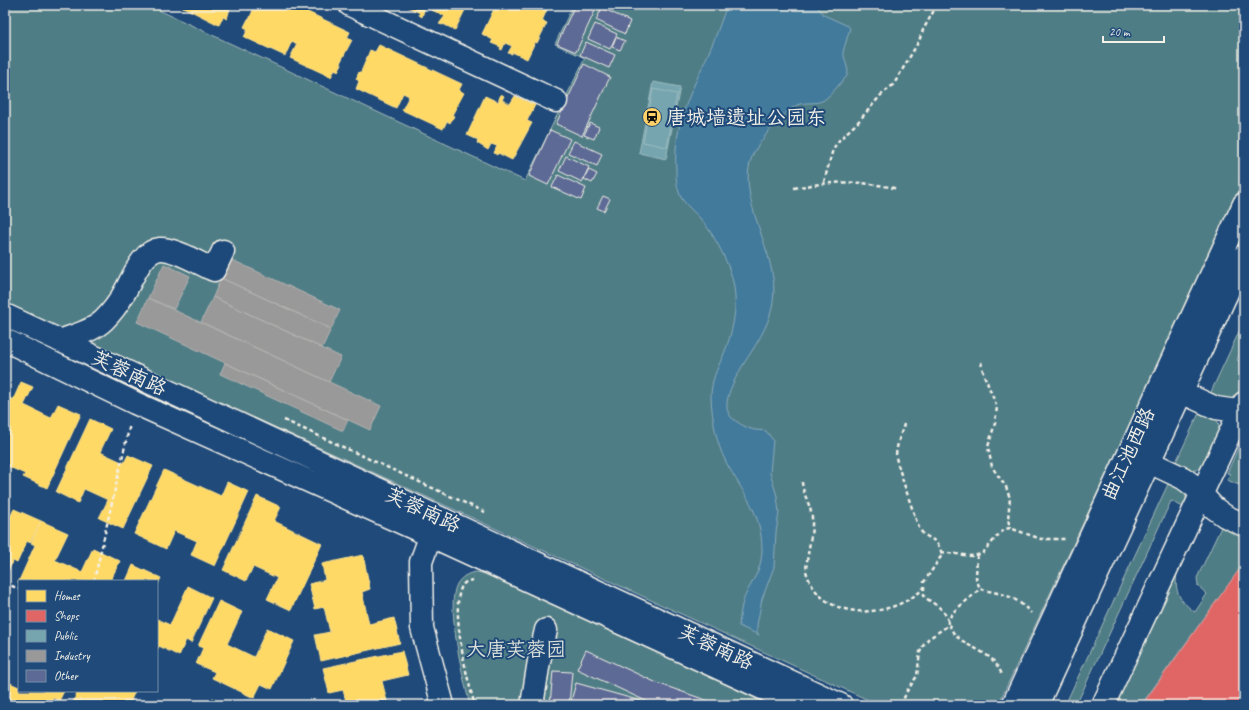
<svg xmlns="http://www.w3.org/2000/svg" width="1249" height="710" font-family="Caveat,'LXGW WenKai TC',sans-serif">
	<rect width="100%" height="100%" fill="#1f4a7a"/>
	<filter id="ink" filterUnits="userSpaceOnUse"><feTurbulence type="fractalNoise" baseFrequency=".025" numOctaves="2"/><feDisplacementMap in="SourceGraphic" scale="8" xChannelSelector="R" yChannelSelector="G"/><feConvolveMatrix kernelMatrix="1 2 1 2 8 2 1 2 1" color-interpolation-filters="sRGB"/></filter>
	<g filter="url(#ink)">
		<!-- green -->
		<path fill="#507d86" stroke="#a2b7b7" d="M5 5H148L525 181 585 58 555 44 573 5H1244V180L998 705H879L5 303Z
			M1244 321V345L1237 360 1244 363C1244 375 1243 401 1225 400 1220 399 1215 396 1210 394Z
			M1200 411C1206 414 1214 416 1218 422 1223 431 1206 468 1196 470 1189 471 1181 466 1175 464Z
			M1244 443V481L1242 480 1239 485 1227 480 1230 474 1227 473 1240 444 1243 446Z
			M1169 482C1180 488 1190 494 1185 508L1171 501 1078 701 1085 705H1065Z
			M1222 525 1244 535V563L1141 705H1119L1113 702 1179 565C1173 587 1176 599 1195 612L1207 594 1198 586 1197 578Z
			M476 572 488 574 770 705H470C464 682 445 605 457 584 461 577 468 573 476 572Z"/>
		<!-- water -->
		<path fill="#427a9c" stroke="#89aaba" d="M727 5H816L824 15 848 26 850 28 843 52 848 71 847 76C840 83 832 94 824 100 816 105 806 101 797 105 782 113 761 139 753 154 733 198 781 254 773 302 771 316 765 329 758 341 750 356 715 400 731 417 736 422 745 427 751 429 756 431 761 430 766 431L773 440 770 473 777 496 779 513 776 532 774 567 762 599 757 625V632L759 635 739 626C740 616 741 604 746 594 754 577 761 571 762 551 762 511 743 494 726 462 716 443 712 418 711 397 711 381 717 369 723 356 732 335 738 309 734 287 731 266 714 234 700 218 694 212 687 206 682 199 677 190 676 180 676 170 673 123 691 93 709 52 716 37 721 21 727 5Z"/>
		<!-- homes -->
		<path fill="#ffd966" stroke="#fce08d" d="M179 5H231L227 19 223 17 219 25Z
			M255 5H293L350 32 347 38 352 40 340 63 342 64 338 71 335 69 331 77 290 58 297 44 292 41 285 56 244 37 248 29 244 27 248 19 249 20Z
			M409 5H465L467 6 455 30 443 24V25L439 24 445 16 425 7 422 17 419 15 420 13 408 7Z
			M496 5H549L542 21 547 23 537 43 535 42 527 59 512 52V54L508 53 512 46 505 43 502 50 500 49 501 47 491 43 493 40 482 34Z
			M379 45 462 84 459 90 464 93 452 115 454 116 450 123 447 121 443 129 402 110 409 96 403 93 396 108 356 89 359 81 356 79 359 72H361L370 50 375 52Z
			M501 94 504 96 502 100 510 104 515 96 535 105 527 121 532 123 512 160 498 153 497 155 494 153 497 146 491 144 488 150 477 143 478 140 467 135 485 96 498 102Z
			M21 382 33 387 24 405 51 418 58 404 81 414 47 488 23 477 25 474 5 465V396L13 400Z
			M90 419 111 429 100 452 124 463 128 455 153 466 123 529 99 518 108 500 84 489 78 503 56 492Z
			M164 470 221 496 227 482 249 492 215 566 191 555 197 541 174 531 166 549 134 534Z
			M257 496 281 507 274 521 322 544 291 610 267 599 277 578 253 567 246 581 223 570Z
			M14 509 41 521 30 543 27 541 17 563 13 561 5 577V528Z
			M41 521 68 533 55 560 82 572 93 548 120 561 110 581H19L18 583 35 545 31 543Z
			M363 555 370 589 362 592 369 624 394 618 400 643 321 661 315 635 330 632 324 607 315 609 309 584 325 580 322 564Z
			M133 565 161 578 157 586V581H126Z
			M188 586 212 598 191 643 186 640 179 656 159 646 157 650V619L170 625Z
			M219 601 242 612 227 644 254 657 267 628 294 641 272 689 261 684 254 698 212 678 215 672 196 664 203 648 198 646Z
			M402 651 408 675 382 681 388 705H347L343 690 329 693 323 668Z
			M10 683 19 687V691H64L59 701 53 698 51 704 53 705H5V692Z
			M78 691H135L131 700 136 703 135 705H65L66 701 72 704Z
			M212 698 226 705H209Z"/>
		<!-- shops -->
		<path fill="#e06666" stroke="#e6908d" d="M1244 563V705H1142Z"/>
		<!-- public -->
		<path fill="#76a5af" stroke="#9cbcc0" d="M653 82 680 87 666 159 639 153Z
			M653 89 677 94 667 147 643 142Z"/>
		<!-- industry -->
		<path fill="#999" stroke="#b4b3b1" d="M230 259 340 310 331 329 221 278Z
			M164 264 190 276 174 309 148 298Z
			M221 278 331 329 322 348 213 297Z
			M213 297 341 357 329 382 201 322Z
			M148 298 381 406 370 430 137 322Z
			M225 363 348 420 343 431 220 374Z"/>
		<!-- building -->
		<path fill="#5d6a96" stroke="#f4f1e8" d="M575 5 597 6 576 52 557 44Z
			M602 8 630 21 625 34 596 20Z
			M595 24 617 34 610 49 588 39Z
			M616 37 625 41 620 50 612 47Z
			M586 42 615 55 609 68 580 55Z
			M584 64 610 77 582 136 556 124Z
			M590 123 599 127 594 139 584 135Z
			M550 130 570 139 548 185 529 176Z
			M574 141 602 154 597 166 568 153Z
			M566 156 589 167 582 182 559 171Z
			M589 170 597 174 592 183 584 179Z
			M558 175 586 188 581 200 552 187Z
			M603 196 610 199 604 211 597 208Z
			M586 650 657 683 720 705H657L648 702 577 669Z
			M553 671 572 672 569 705H550Z
			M576 683 641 701 640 705H585L571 701Z"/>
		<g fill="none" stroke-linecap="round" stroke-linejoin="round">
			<defs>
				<path id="minor" d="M350 5 556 101
					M60 341C75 335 93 331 104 320 111 313 118 304 123 295 132 281 141 251 160 249 174 248 200 264 214 270L223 251
					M1181 392 1216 408 1244 412
					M1149 462 1183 478 1194 486 1214 508 1225 516 1244 525
					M437 518 421 562 422 628 443 705
					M532 705 539 661 546 630
					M1013 705 1244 204
					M1037 705 1244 256
					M1103 705 1244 403"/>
				<path id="major" d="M5 315 841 705
					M5 340 135 403 429 535 799 705"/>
			</defs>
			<!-- minor casing -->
			<use href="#minor" stroke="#f4f1e8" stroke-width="25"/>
			<!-- major casing -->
			<use href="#major" stroke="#f4f1e8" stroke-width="25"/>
			<!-- path -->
			<path stroke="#f4f1e8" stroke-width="2.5" stroke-dasharray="4 3" stroke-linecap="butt" d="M824 182 833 149 840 139 858 122 881 95 894 84 919 41 923 30 937 5
				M794 188C832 181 860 180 898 189
				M981 362 984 375 997 407 995 423 988 447 992 467 1006 487 1010 498 1008 519 1010 528
				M284 420 487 513
				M904 424C901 434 896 446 896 457 896 461 918 527 920 530 928 541 938 536 942 555L924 582V596C930 602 938 605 943 611 949 619 949 629 956 636 973 651 993 651 1002 675
				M802 482C803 495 811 505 812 518 813 533 807 554 806 571 820 623 890 620 923 589
				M941 552 971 556 982 554 1000 533 1005 529 1010 528 1041 539H1065
				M977 555 976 578 980 589
				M473 580C468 581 463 582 461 588 451 610 467 681 475 705
				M94 581 130 424
				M5 583 19 589
				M901 705 907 691 917 676 920 652 923 646 928 639 946 627 952 613 980 589C1004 595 1013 594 1031 613"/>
			<!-- minor -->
			<use href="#minor" stroke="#1f4a7a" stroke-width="22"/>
			<!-- major -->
			<use href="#major" stroke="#1f4a7a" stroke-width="22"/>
		</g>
	</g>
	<!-- icons -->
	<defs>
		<symbol id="station-disc" viewBox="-11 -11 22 22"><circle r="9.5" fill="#ffd166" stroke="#1f4a7a"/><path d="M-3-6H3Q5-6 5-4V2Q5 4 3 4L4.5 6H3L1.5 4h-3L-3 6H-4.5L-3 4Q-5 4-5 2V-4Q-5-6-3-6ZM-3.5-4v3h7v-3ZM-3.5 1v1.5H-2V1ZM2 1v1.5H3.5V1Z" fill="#111"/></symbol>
	</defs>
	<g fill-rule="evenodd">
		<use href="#station-disc" x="641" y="106" width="22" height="22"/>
	</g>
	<g text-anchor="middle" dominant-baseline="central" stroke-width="4" stroke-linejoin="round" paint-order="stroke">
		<!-- poi labels -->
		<g font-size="20" fill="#f4f1e8" stroke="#1f4a7a" text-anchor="start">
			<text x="666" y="117">唐城墙遗址公园东</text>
		</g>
		<!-- street labels -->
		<g font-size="20" fill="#f4f1e8" stroke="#1f4a7a">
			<text transform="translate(129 373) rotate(25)">芙蓉南路</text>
			<text transform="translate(1128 454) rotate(-65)">曲江池西路</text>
			<text transform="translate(423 510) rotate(25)">芙蓉南路</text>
			<text transform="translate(716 647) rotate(25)">芙蓉南路</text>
		</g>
		<!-- park labels -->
		<g font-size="20" fill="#dbe0d9" stroke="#1f4a7a">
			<text x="516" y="649">大唐芙蓉园</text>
		</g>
	</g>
	<!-- margin -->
	<rect width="1249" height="710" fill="none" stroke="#1f4a7a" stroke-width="20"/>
	<rect x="10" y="10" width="1229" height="690" fill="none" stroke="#f4f1e8" stroke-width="1.5" filter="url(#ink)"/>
	<!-- legend -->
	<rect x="18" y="580" width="140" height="112" fill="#1f4a7a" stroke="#748da6"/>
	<rect x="26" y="590" width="20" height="12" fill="#ffd966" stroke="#748da6"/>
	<text x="54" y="600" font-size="12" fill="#f4f1e8">Homes</text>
	<rect x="26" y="610" width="20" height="12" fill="#e06666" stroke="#748da6"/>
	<text x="54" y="620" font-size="12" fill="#f4f1e8">Shops</text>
	<rect x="26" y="630" width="20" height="12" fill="#76a5af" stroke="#748da6"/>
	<text x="54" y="640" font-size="12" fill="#f4f1e8">Public</text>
	<rect x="26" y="650" width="20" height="12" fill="#999999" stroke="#748da6"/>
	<text x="54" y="660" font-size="12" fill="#f4f1e8">Industry</text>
	<rect x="26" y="670" width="20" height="12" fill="#5d6a96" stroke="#748da6"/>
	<text x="54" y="680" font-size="12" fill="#f4f1e8">Other</text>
	<!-- scale -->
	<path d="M1103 36v6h61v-6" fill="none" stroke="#f4f1e8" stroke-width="2"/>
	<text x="1109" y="36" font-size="12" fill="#f4f1e8" stroke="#1f4a7a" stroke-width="3" paint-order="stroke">20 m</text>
</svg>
